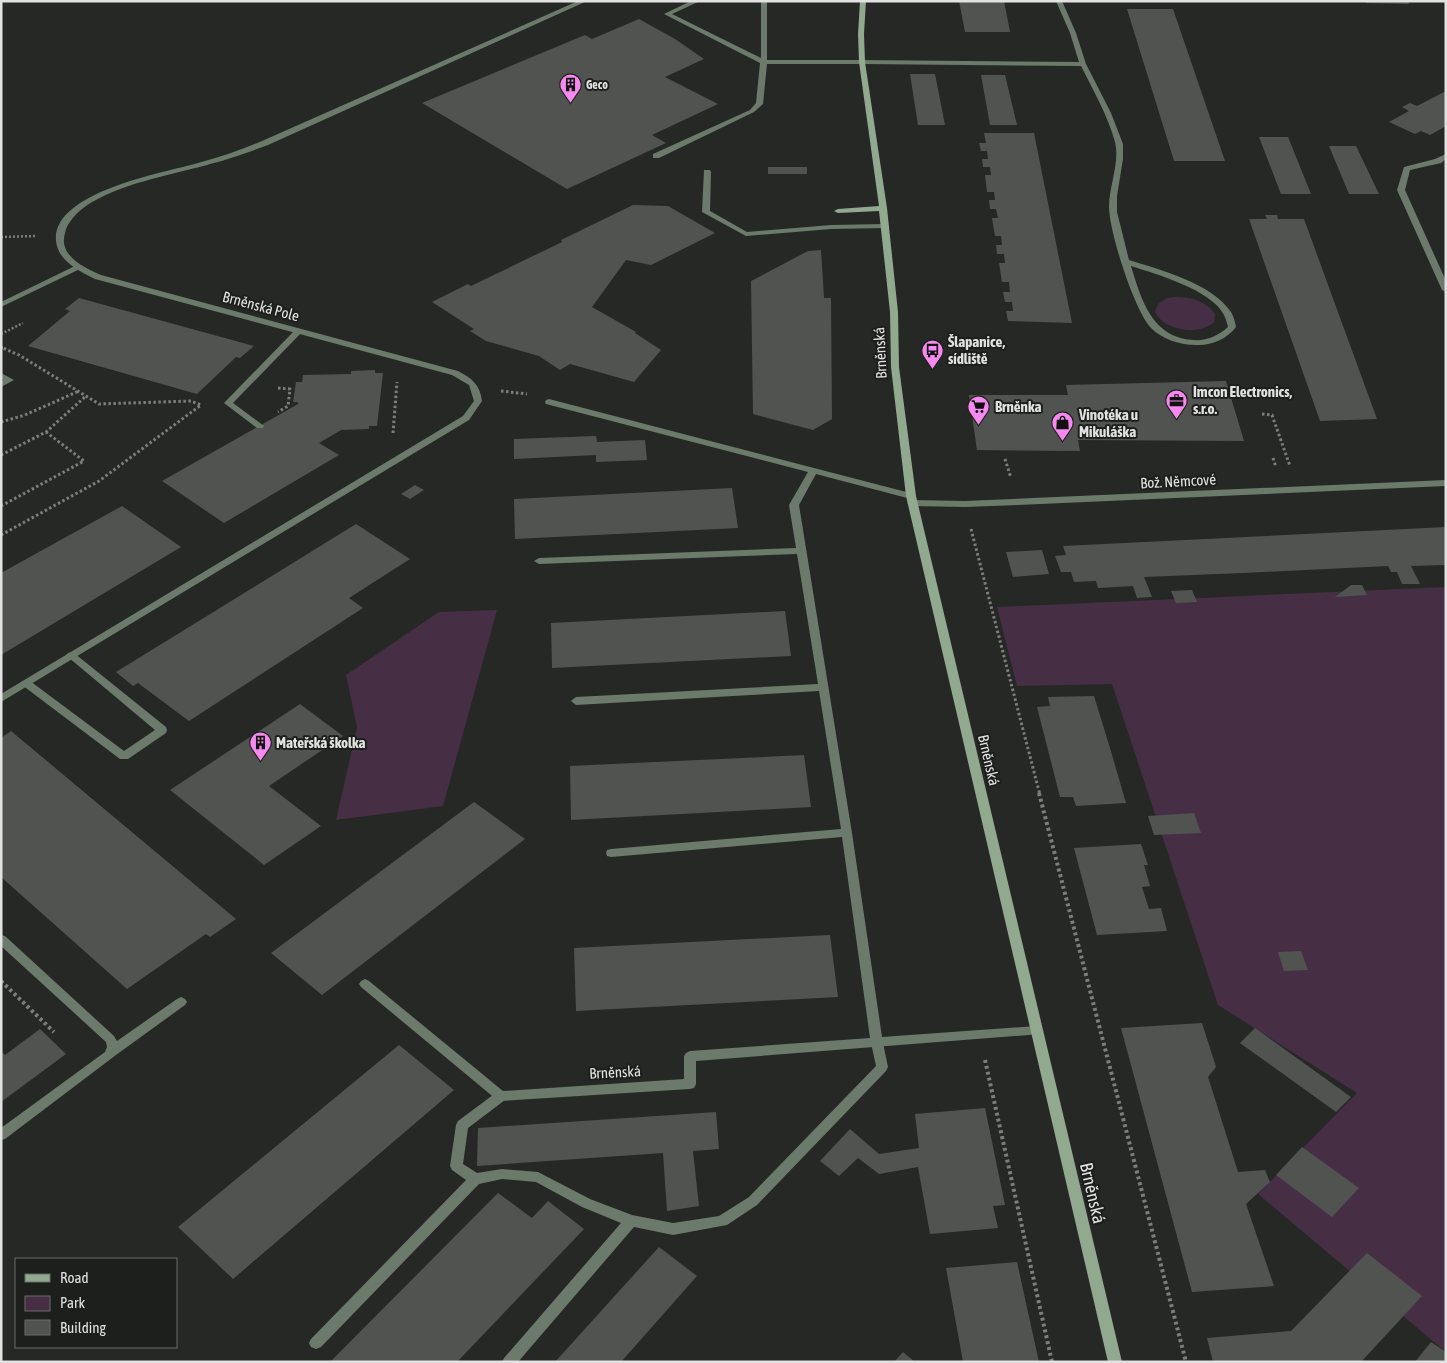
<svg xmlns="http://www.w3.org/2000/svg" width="1447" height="1363" font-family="'Asap Condensed',sans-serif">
	<rect width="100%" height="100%" fill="#262826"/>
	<!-- green -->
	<path fill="#462f44" d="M1176 297C1193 297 1205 301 1215 314L1214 322C1199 336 1164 331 1155 312L1158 304 1167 298Z
		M1446 587V1352L1258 1194 1357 1093 1218 1005 1112 684 1017 686 997 607Z
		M497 610 443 806 336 820 357 727 346 675 439 612Z"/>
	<!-- building -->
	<path fill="#515351" d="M959 1H1004L1010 32H965Z
		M1366 1H1408L1409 4 1366 3Z
		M1127 9H1173L1225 161H1174Z
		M639 19 675 39 704 59 665 77 718 104 652 135 666 143 567 189 422 103 585 35 592 39Z
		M910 74H935L945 125H918Z
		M981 75H1005L1017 125H990Z
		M1444 92H1446V126L1430 135 1421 131 1415 134 1389 122 1409 111 1402 107 1410 103 1417 106Z
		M984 133H1034L1072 323 1008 321 1006 311H1013L1012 302H1005L1003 292H1010L1009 282H1002L999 263H1005L1004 254H997L996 245H1002L1001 236H995L992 218H998L996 209H990L989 200H995L994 192H987L985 175H991L990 167H983L982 159H988L987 151H981L979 143H986Z
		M1259 137H1288L1311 194H1281Z
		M1329 146H1356L1379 194H1349Z
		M768 167H807V174H768Z
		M633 205 668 206 715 233 651 265 626 260 592 307 636 332 635 333 661 350 634 382 570 364 560 370 539 356 486 341 470 331 474 329 432 302 468 284 471 286 560 243 562 242 561 240Z
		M1265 215H1277L1278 219H1304L1377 419 1320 421 1249 219H1267Z
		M821 250 824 298H831L832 419 813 430 753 414 751 281 808 251Z
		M79 298 254 346 240 358 236 357 197 394 28 346 70 311 65 309Z
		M375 370V373H383L377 426H369V429L342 430 343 429 319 443 339 455 224 523 162 481 298 404V402H293L296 382H302L303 375 351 374V371Z
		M1226 381 1244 441 1078 440 1080 451 977 450 969 395H1068L1066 385Z
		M596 436 597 442 645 440 647 460 596 462V455L514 459V439Z
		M415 485 424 490 410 499 401 494Z
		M732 488 738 528 515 539 514 499Z
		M122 506 181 547 1 655V573Z
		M356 524 410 559 349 598 363 608 189 721 138 683 133 686 116 672Z
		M1446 527V565L1411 566 1420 584H1402L1397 572H1391L1388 566 1243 573 1144 577 1152 597 1137 598 1133 586 1098 588 1096 581 1074 582 1071 572H1061L1055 556 1066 555 1063 546Z
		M1042 550 1049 574 1013 577 1006 552Z
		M1351 585H1362L1367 595 1335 597Z
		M1192 590 1197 602 1176 603 1171 591Z
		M785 611 791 656 552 668 551 623Z
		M1094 696 1110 748 1126 803 1076 806 1073 797H1060L1037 707 1050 706 1048 697Z
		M300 704 343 736 269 786 321 826 264 865 170 790Z
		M11 731 236 919 210 937 206 934 127 989 1 877V738Z
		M804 755 811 807 571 820 570 766Z
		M474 802 525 839 322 995 271 953Z
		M1194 813 1201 833 1154 835 1148 816Z
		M1141 844 1148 865H1144L1150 886 1142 887 1149 909 1161 908 1167 931 1097 935 1074 848Z
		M830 935 838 997 576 1011 574 948Z
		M1301 951 1308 970 1284 971 1278 952Z
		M1202 1023 1216 1067 1208 1077 1238 1172 1265 1170 1270 1182 1246 1204 1274 1286 1192 1292 1121 1028Z
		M1255 1028 1351 1097 1336 1112 1240 1043Z
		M40 1029 66 1054 1 1102V1051L5 1055Z
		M399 1045 454 1090 233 1279 178 1227Z
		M985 1108 1005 1205 993 1206 998 1228 930 1234 918 1167 879 1174 858 1158 839 1176 820 1161 850 1129 879 1154 919 1148 915 1114Z
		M716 1112 719 1149 693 1151 699 1206 667 1211 663 1153 477 1166 478 1128Z
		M1302 1147 1359 1188 1332 1217 1276 1175Z
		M498 1193 532 1218 548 1201 584 1229 457 1362H330Z
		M659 1247 697 1276 621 1362H555Z
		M1367 1253 1422 1296 1361 1362H1213L1207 1338 1291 1331Z
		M1017 1262 1039 1362H963L946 1268Z
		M1431 1342 1446 1352V1362H1415Z
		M903 1352 915 1362H894Z"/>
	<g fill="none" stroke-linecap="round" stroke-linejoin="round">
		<!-- path-far2 -->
		<path stroke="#7c7d7c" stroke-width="2.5" stroke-dasharray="2 2" stroke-linecap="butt" d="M1 237 36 236
			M1 334 23 323
			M1 347 6 349"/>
		<!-- path-far1 -->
		<path stroke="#7c7d7c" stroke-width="3" stroke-dasharray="2.5 2.5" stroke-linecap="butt" d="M278 388 290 389 288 406 278 412
			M501 391 527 394
			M1262 414 1272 415 1290 466
			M1 422 25 415 79 391
			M393 433 397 382
			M1 455 46 432 86 396
			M1273 458 1276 467
			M1005 459 1011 478
			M1 506 84 461 46 432
			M971 529 1040 795
			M1 535 99 481 201 405 191 401 99 404 19 355 3 348"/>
		<!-- path -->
		<path stroke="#7c7d7c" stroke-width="4" stroke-dasharray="3 3" stroke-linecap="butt" d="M1039 793 1186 1362
			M1 981 54 1032
			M985 1060 1052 1362"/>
		<!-- lane -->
		<path fill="#6b7a6a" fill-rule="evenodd" d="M691 1H700L672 14 761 58V1H767V60H862L865 62 862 64H767L763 104 754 112 659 158H653V154L750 110 756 103 760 63 664 14Z
			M704 170H710L711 172 710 211 747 232 831 225 885 224 889 226 885 228 831 229 746 236 702 212Z
			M75 266H78L82 268 1 307V302Z
			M296 329H302L303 331 233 403 264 426 263 428H257L224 403Z
			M1 373 14 380 1 387V381L4 380 1 379Z
			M71 652 74 653 166 727 167 730 166 733 128 759H120L22 685 21 683 22 681H30L124 751 155 730 68 657 66 655 68 653Z
			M1 935 5 936 114 1036 117 1041 177 999 181 997 185 999 187 1002 185 1005 116 1055 5 1139 1 1140V1128L105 1052 107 1047 106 1042 1 946Z
			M877 1038 881 1040 883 1043 888 1067 886 1071 757 1205 727 1225 673 1235 634 1227 518 1362H502L504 1358 621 1223 582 1207 536 1182 502 1179 479 1184 321 1347 316 1349 311 1347 309 1343 311 1339 466 1180 452 1170 450 1166 456 1125 458 1121 497 1092 501 1091 505 1092 507 1096 505 1100 468 1128 463 1164 477 1173 502 1169 538 1172 590 1199 632 1215 673 1223 719 1216 749 1197 876 1066 871 1043 873 1040Z"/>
		<!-- street -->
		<path fill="#6b7a6a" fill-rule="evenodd" d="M578 1H587L268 145C249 152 230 159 210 164 171 176 77 189 65 233 58 256 85 268 101 275L458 371C472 378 480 385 482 401L469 420 1 702V694L463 416 474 401 469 385 452 375 95 279C79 271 58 261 56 241 52 192 163 173 198 163 220 157 241 150 262 141Z
			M1056 1H1062L1076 33 1086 64 1111 113 1123 144V159L1117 196V212L1129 260C1161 270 1211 283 1231 312 1234 317 1235 322 1236 327 1227 339 1211 346 1196 345 1180 345 1162 339 1151 328 1134 310 1109 231 1109 207 1109 186 1120 163 1115 142 1108 116 1093 90 1081 66L862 64 859 62 862 60 1079 62 1070 33ZM1131 266C1156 274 1212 290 1224 315 1226 319 1227 323 1228 327 1218 336 1206 341 1193 340 1152 338 1141 299 1131 266Z
			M1446 154V159L1441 163 1410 170 1405 190 1446 281V292L1442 290 1397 190 1404 167 1435 159Z
			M549 399 914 494 916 496 914 498 911 499 816 474 799 505 852 833 882 1037 1037 1026 1041 1028 1043 1031 1041 1034 696 1061V1084L694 1088 690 1089 501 1101 497 1100 361 987 359 984 361 981 365 979 369 981 503 1091 684 1079V1056L686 1053 690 1051 870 1038 842 837 611 857 607 856 606 853 607 850 611 849 841 829 819 691 576 705 571 701 576 697 818 684 797 554 539 564 534 561 539 558 796 548 789 505 808 472 546 404 545 402 546 400Z
			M1446 480V486L1018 505 965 507 912 506 907 503 912 500 965 501Z"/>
		<!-- secondary -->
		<path fill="#91a98f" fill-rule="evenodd" d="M860 1H866L864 34 865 62 887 208 898 312 899 367 916 496 1122 1362H1108L906 496 891 367 890 312 879 211 838 213 834 211 838 209 879 206 859 62 858 34Z"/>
	</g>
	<!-- icons -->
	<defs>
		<symbol id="building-pin" viewBox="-11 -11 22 30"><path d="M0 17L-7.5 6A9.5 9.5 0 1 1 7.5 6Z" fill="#f589ef" stroke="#1d1f1c"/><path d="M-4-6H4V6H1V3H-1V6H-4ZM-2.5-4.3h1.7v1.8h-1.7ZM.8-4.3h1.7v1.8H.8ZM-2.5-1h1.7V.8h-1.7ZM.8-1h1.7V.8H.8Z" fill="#111"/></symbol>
		<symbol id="bus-pin" viewBox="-11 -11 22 30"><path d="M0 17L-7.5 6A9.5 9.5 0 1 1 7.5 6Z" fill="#f589ef" stroke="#1d1f1c"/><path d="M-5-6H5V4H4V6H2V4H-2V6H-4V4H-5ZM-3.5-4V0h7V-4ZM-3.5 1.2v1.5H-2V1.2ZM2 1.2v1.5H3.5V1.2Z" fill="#111"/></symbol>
		<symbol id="office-pin" viewBox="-11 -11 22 30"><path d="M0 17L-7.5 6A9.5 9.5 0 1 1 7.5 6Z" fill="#f589ef" stroke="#1d1f1c"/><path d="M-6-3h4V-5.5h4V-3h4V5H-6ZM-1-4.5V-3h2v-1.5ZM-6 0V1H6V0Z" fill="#111"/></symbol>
		<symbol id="supermarket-pin" viewBox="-11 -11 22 30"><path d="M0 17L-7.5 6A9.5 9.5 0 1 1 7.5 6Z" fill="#f589ef" stroke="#1d1f1c"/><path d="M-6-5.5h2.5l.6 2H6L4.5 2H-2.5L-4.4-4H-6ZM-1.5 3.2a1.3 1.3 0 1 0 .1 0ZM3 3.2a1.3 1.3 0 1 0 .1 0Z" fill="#111"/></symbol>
		<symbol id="shop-pin" viewBox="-11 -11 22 30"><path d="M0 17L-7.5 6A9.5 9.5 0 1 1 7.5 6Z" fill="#f589ef" stroke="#1d1f1c"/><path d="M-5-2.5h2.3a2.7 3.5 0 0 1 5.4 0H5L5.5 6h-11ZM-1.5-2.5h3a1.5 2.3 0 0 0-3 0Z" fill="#111"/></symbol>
	</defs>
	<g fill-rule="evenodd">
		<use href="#building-pin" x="558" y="72" width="25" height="34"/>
		<use href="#bus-pin" x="920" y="338" width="25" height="34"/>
		<use href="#office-pin" x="1164" y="388" width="25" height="34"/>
		<use href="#supermarket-pin" x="966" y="394" width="25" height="34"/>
		<use href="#shop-pin" x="1050" y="410" width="25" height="34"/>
		<use href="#building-pin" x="248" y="730" width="25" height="34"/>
	</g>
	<g text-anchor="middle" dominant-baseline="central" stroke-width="4" stroke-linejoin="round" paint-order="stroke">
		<!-- far-poi labels -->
		<g font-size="12" font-weight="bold" fill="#e1e2e1" stroke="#1d1f1c" text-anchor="start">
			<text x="586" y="85">Geco</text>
		</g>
		<!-- street labels -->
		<g font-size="15" fill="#e1e2e1" stroke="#1d1f1c">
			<text transform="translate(261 306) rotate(15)">Brněnská Pole</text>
			<text transform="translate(880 353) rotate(-93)">Brněnská</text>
			<text transform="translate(1178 481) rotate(-3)">Bož. Němcové</text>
			<text transform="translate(989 760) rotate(77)">Brněnská</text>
			<text transform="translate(615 1072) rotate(-3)">Brněnská</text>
		</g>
		<!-- poi labels -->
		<g font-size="15" font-weight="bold" fill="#e1e2e1" stroke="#1d1f1c" text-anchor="start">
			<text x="948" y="341">Šlapanice,<tspan x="948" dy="17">sídliště</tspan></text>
			<text x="1193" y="391">Imcon Electronics,<tspan x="1193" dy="17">s.r.o.</tspan></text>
			<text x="995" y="406">Brněnka</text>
			<text x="1079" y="414">Vinotéka u<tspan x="1079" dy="17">Mikuláška</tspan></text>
			<text x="276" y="742">Mateřská školka</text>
		</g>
		<!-- near-street labels -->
		<g font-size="18" fill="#e1e2e1" stroke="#1d1f1c">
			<text transform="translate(1093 1193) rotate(77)">Brněnská</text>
		</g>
	</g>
	<!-- border -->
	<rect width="1447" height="1363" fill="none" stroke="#e1e2e1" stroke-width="5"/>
	<!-- legend -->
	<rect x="15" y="1258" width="162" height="90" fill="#1d1f1c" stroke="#6b6d6b"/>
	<rect x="25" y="1274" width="25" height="8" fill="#91a98f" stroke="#6b6d6b"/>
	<text x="60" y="1283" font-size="15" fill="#e1e2e1">Road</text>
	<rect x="25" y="1296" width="25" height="15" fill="#462f44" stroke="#6b6d6b"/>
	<text x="60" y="1308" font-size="15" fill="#e1e2e1">Park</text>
	<rect x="25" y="1320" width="25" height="15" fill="#515351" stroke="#6b6d6b"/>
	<text x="60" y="1333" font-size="15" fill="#e1e2e1">Building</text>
</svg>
